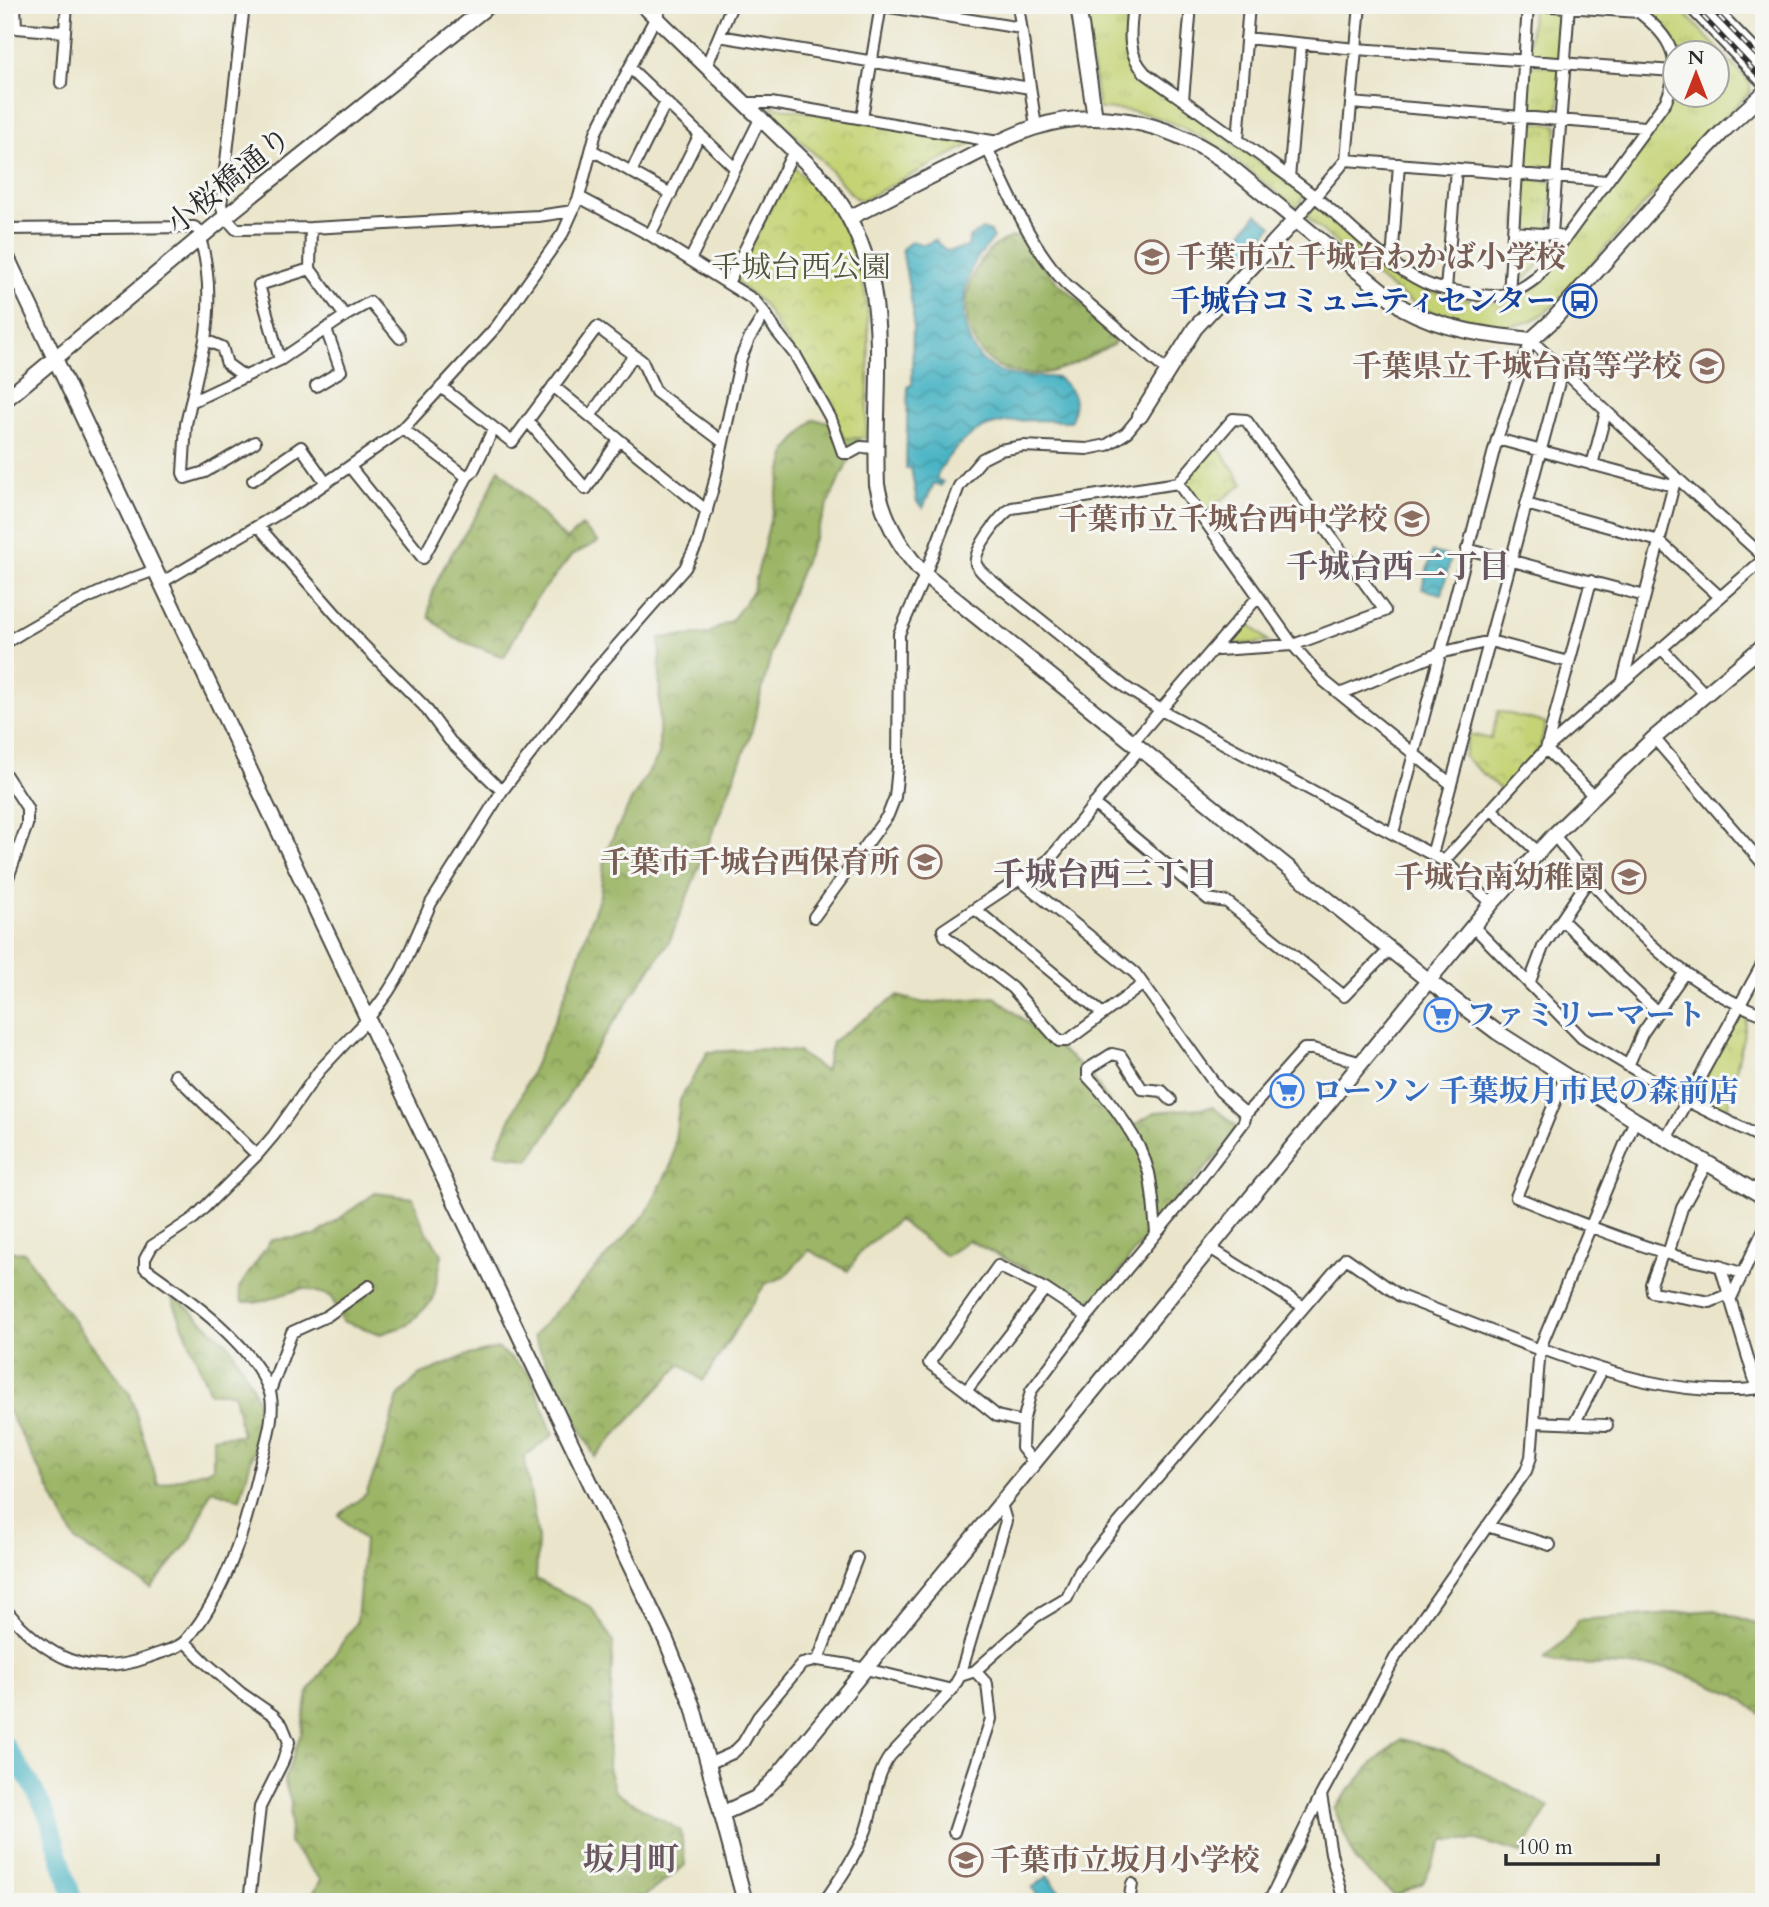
<svg xmlns="http://www.w3.org/2000/svg" width="1769" height="1907" font-family="Cardo,'Noto Serif JP',serif">
	<defs>
		<pattern id="grass-tufts" width="24" height="20" patternUnits="userSpaceOnUse" patternTransform="scale(1.75)"><rect width="24" height="20" fill="#c5d375"/><path d="M3 7l-1-3M5 7V3M7 7l1-3M15 17l-1-3M17 17v-4M19 17l1-3" fill="none" stroke="#a9b565"/></pattern>
		<pattern id="forest-crowns" width="20" height="18" patternUnits="userSpaceOnUse" patternTransform="scale(1.75)"><rect width="20" height="18" fill="#9cb566"/><path d="M2 6a3 3 0 1 1 6 0M12 15a3 3 0 1 1 6 0" fill="none" stroke="#7f9354"/></pattern>
		<pattern id="park-crowns" width="20" height="18" patternUnits="userSpaceOnUse" patternTransform="scale(1.75)"><rect width="20" height="18" fill="#c5d375"/><path d="M2 6a3 3 0 1 1 6 0M12 15a3 3 0 1 1 6 0" fill="none" stroke="#a9b565"/></pattern>
		<pattern id="water-waves" width="16" height="10" patternUnits="userSpaceOnUse" patternTransform="scale(1.75)"><rect width="16" height="10" fill="#48b4c4"/><path d="M0 5q4-4 8 0t8 0" fill="none" stroke="#3c939f"/></pattern>
	</defs>
	<rect width="100%" height="100%" fill="#f6f6f2"/>
	<filter id="ink" filterUnits="userSpaceOnUse"><feTurbulence type="fractalNoise" baseFrequency=".0143" numOctaves="2"/><feDisplacementMap in="SourceGraphic" scale="14" xChannelSelector="R" yChannelSelector="G"/><feConvolveMatrix kernelMatrix="1 2 1 2 8 2 1 2 1" color-interpolation-filters="sRGB"/></filter>
	<filter id="wash" filterUnits="userSpaceOnUse"><feTurbulence type="fractalNoise" baseFrequency=".00686" numOctaves="4" result="noise"/><feDisplacementMap in="SourceGraphic" scale="28" xChannelSelector="R" yChannelSelector="G"/><feGaussianBlur stdDeviation="1.57" result="paint"/><feColorMatrix in="noise" values="0 0 0 0 0 0 0 0 0 0 0 0 0 0 0 0 0 1.4 0 .05"/><feComposite in="paint" operator="in"/></filter>
	<g filter="url(#wash)">
		<rect width="100%" height="100%" fill="#eae5ca"/>
		<!-- grass -->
		<path fill="url(#grass-tufts)" stroke="#787f50" stroke-width="2" d="M1083 5H1128L1125 49 1136 72 1302 193 1303 198 1296 208C1236 161 1181 107 1099 109Z
			M1638 5H1677L1750 83V92L1697 145 1556 303C1533 326 1508 330 1477 324 1459 321 1441 317 1425 309 1386 290 1340 245 1306 217L1312 208H1318C1349 237 1382 267 1420 287 1432 294 1449 295 1462 298 1501 306 1522 303 1548 271L1671 103 1675 95 1716 94V52H1678C1672 30 1657 18 1638 5Z
			M1535 9 1566 12 1563 61 1530 59 1528 55 1532 12Z
			M1534 65 1561 67 1558 117 1527 115 1524 111 1528 67Z
			M1527 122 1557 125 1555 176 1524 173 1520 168 1523 125Z
			M1522 178 1553 182 1550 232 1519 229 1516 226Z
			M1518 237 1554 239 1556 243 1539 265 1517 287 1513 282Z"/>
		<!-- forest -->
		<path fill="url(#forest-crowns)" stroke="#647048" stroke-width="2" d="M1024 235 1039 260 1057 282 1111 328 1114 344C1094 353 1067 370 1045 373 939 386 949 241 1024 235Z
			M813 420 866 425 831 497 778 627 750 737 670 940 591 1056 549 1131 529 1160 495 1153 560 1009 600 895 606 851 632 799 659 755 660 638 707 634 732 620 753 591 787 450Z
			M499 469 566 540 582 526 598 542 572 555 535 600 504 657 454 638 429 617C428 574 471 532 488 494 492 486 494 477 499 469Z
			M897 996 924 1003 995 997 1090 1073 1116 1114 1134 1125 1156 1112 1213 1107 1241 1130 1159 1219 1095 1304 968 1240 946 1256 898 1220 861 1251 848 1271 809 1250 784 1277 765 1284 703 1381 681 1364 595 1457 533 1336 646 1214 672 1163 680 1100 708 1052 765 1049 798 1052 825 1071 832 1042Z
			M375 1193 413 1198 424 1228 442 1254 433 1300 408 1325 381 1334 342 1321 331 1296 303 1288 260 1302H242L239 1288 271 1240 315 1236Z
			M5 1251 25 1253 46 1285 130 1394 158 1485 213 1468V1437L242 1435 234 1393H210L169 1291 230 1346 253 1388 263 1419 240 1499 211 1490 191 1539 151 1588 76 1541 5 1404Z
			M498 1348 531 1375 553 1435 524 1457 538 1537 536 1579 591 1607 613 1641 608 1767 615 1792 681 1831 685 1865 637 1902H308L321 1880 289 1843 291 1802 284 1780 301 1734 308 1693 357 1621 364 1540 339 1515 366 1494 381 1455 398 1397 418 1376 465 1356Z
			M1715 1610 1764 1626V1717L1735 1694 1667 1668 1556 1663 1544 1659 1567 1638 1579 1620Z
			M1401 1739 1443 1750 1549 1807 1521 1853 1477 1840H1444L1423 1883 1395 1896 1356 1862 1334 1808 1372 1764Z"/>
		<!-- park -->
		<path fill="url(#park-crowns)" stroke="#787f50" stroke-width="2" d="M771 106 970 140V145L863 200 855 198 821 160 771 112Z
			M792 166C811 184 832 203 844 227 878 293 868 367 866 438H844L831 412 763 304 736 282V276Z
			M1217 445 1243 484 1208 510H1204L1186 484 1187 479Z
			M1245 620 1269 642 1223 645Z
			M1498 711 1546 723 1539 750 1501 790 1464 757 1469 734 1491 739Z
			M1748 1015 1726 1117 1697 1102 1696 1095 1739 1016Z"/>
		<!-- water -->
		<path fill="url(#water-waves)" stroke="#3a7078" stroke-width="2" d="M1257 214 1272 226 1248 255 1233 243Z
			M982 229 991 232 993 239C985 249 975 258 971 270 958 304 960 354 999 371 1020 380 1037 374 1058 378 1076 393 1078 398 1071 421 1048 421 1022 418 999 423 972 428 946 453 936 479L943 482 941 486 934 483 923 508 917 502 911 468H906L908 386 912 385 913 311 902 249 912 241 924 245 935 240 946 251 968 247 969 238Z
			M1432 552 1451 557 1442 594 1422 589Z
			M1048 1876 1068 1902H1043L1032 1888Z"/>
		<g fill="none" stroke-linecap="round" stroke-linejoin="round">
			<!-- river -->
			<path stroke="#48b4c4" stroke-width="18" d="M5 1745 31 1783 48 1817 74 1902"/>
		</g>
	</g>
	<g filter="url(#ink)">
		<g fill="none" stroke-linecap="round" stroke-linejoin="round">
			<defs>
				<path id="street" d="M15 5 16 28 65 32
					M244 5 221 205 225 217 236 229 311 228 310 269 345 316
					M877 5 1021 28
					M1018 5 1036 127
					M1133 5C1130 30 1126 53 1145 73 1201 113 1258 153 1313 195 1350 224 1381 262 1425 283 1438 289 1453 291 1467 293 1494 299 1514 296 1536 278L1666 101C1687 55 1666 31 1629 5
					M1537 5 1639 12
					M719 36 1030 88
					M1246 38 1356 49 1674 71
					M706 67 732 5
					M630 68 735 168
					M61 83 67 5
					M1183 100 1191 5
					M743 103H771L998 142
					M1351 103 1645 127
					M862 118 881 5
					M1238 140 1249 5
					M987 148C1010 195 1030 246 1066 284L1168 372
					M592 150 671 194
					M1346 160 1607 181
					M631 172 666 102
					M1289 178 1301 44
					M1295 220 1346 160 1360 5
					M311 228 538 216 573 211
					M5 229 194 227 205 234
					M1513 232 1558 235
					M1552 234 1569 5
					M650 235 700 134
					M200 238C210 271 210 307 205 340
					M690 260 760 119
					M1392 262 1399 164
					M728 283 794 151
					M1446 289 1456 169
					M1509 294 1528 5
					M765 313 776 331 796 356 831 419 843 453H850L861 447 875 448
					M1531 340 1676 477 1764 557
					M280 360 259 285 310 269
					M316 386 341 371 326 329
					M553 386 707 511
					M441 387 512 442 597 327 642 361 656 392 723 442
					M191 402 205 340 222 347 227 364 245 377
					M590 416 634 355
					M527 420 586 489 619 440
					M403 429 467 477 473 471 494 428
					M1497 439 1673 486
					M255 442 205 472 185 478 183 473 186 424 191 402 280 360 345 316 370 302 400 338
					M1592 465 1606 412
					M350 467 423 558 467 477
					M253 480 301 447 326 483
					M1178 483 1293 645 1324 681 1451 784
					M1526 504 1659 541 1720 597
					M259 527 362 644 424 706 450 741 502 791
					M1467 549 1645 596
					M1591 581 1546 749 1594 796
					M161 583 300 501 403 429 497 326 563 233 579 197 596 132 662 5
					M5 643C53 613 102 589 155 570
					M1215 647 1218 650 1293 645 1385 611 1246 420 1233 419 1178 483 1012 508C1000 515 973 550 976 564 978 569 983 573 987 577L1125 687 1161 710 1444 861 1492 903
					M1661 648 1706 695
					M1623 680 1676 477
					M1340 694 1440 653 1490 641 1569 662
					M1654 738 1764 865
					M1133 742 1258 597
					M1140 748 1050 859 943 930 945 936 1012 988 1059 1041H1067L1142 985
					M5 774 27 808V825L5 886
					M1094 804 1208 899 1227 902 1344 996 1390 949
					M1491 809 1538 852
					M1393 833 1497 439 1531 340
					M1554 835C1612 909 1673 982 1764 1015
					M1432 855 1562 371
					M1444 861 1546 749 1764 559
					M1019 879 1135 973 1220 1091 1246 1114 1304 1049H1313L1362 1063
					M975 909 1103 1014
					M814 917 888 815 895 797 898 767 899 634 925 575 959 486 982 459 1000 450 1023 446 1087 449 1107 445 1126 433 1140 416
					M1562 920 1657 1012
					M1473 926 1582 1038 1687 1101 1764 1139
					M1529 984 1543 947 1589 879
					M1628 1066 1642 1034 1685 972
					M175 1075 257 1155
					M1566 1075 1516 1197C1567 1218 1617 1238 1669 1254 1694 1262 1719 1264 1743 1274
					M1667 1137 1764 961
					M1156 1232C1154 1213 1153 1192 1149 1173 1140 1139 1112 1102 1088 1077V1069L1112 1054 1121 1056 1142 1089 1162 1091 1171 1100
					M1210 1248 1304 1307
					M1663 1252 1651 1284 1652 1292 1710 1302 1729 1294
					M1668 1254 1682 1208 1707 1163
					M1720 1265 1755 1381 1764 1392
					M1730 1300 1764 1229
					M1540 1348C1610 1374 1684 1398 1761 1388
					M270 1391 292 1332 327 1316 369 1286
					M966 1391 929 1363 998 1266 1045 1289 1087 1317
					M1023 1422 1031 1391 1087 1317 1194 1188 1244 1122 1246 1114
					M1534 1422 1607 1425
					M1574 1424 1602 1370
					M1034 1463 1022 1448 1023 1422 997 1416 966 1391 1045 1289
					M1487 1526 1550 1545
					M5 1609C46 1657 87 1680 149 1657 161 1652 179 1649 187 1639 226 1593 244 1531 258 1473 263 1451 278 1412 269 1390 251 1342 186 1297 145 1268V1259L152 1246 194 1218 257 1155 274 1135 319 1071 368 1019 388 992 401 971 431 903 502 791 593 673 685 568 698 542 714 484 741 358 749 339 765 313 754 300 650 235 579 197
					M185 1642 206 1663 241 1693 273 1715 282 1725 289 1742 283 1761 260 1807 249 1902
					M818 1660 857 1558
					M960 1676 975 1671 1035 1617 1067 1598 1080 1571 1100 1545 1346 1258 1400 1296 1540 1350
					M708 1764 733 1753 743 1743 758 1717 802 1664 818 1660 849 1665 952 1690
					M1321 1795 1331 1853 1344 1902
					M954 1832 991 1719 987 1684 975 1671
					M824 1902C840 1879 856 1856 866 1830 875 1804 874 1778 890 1756L952 1690 960 1676 1006 1521 1001 1504
					M1129 1902 1132 1884
					M1269 1902 1321 1795 1396 1656 1526 1471 1531 1457 1540 1348 1635 1120"/>
				<path id="secondary" d="M643 5 820 176C901 269 872 373 877 485 884 520 900 549 925 575L1429 981 1497 1032 1635 1120 1764 1197
					M1078 5 1095 118
					M1691 5 1764 81
					M1709 5 1764 62
					M851 217C886 199 921 181 956 164 981 151 1006 137 1033 128 1098 106 1166 122 1221 159L1403 308C1443 330 1486 335 1531 340L1552 321 1692 164 1725 129 1764 93
					M5 253 399 1085 666 1640 693 1707 745 1902
					M5 400 225 217 489 5
					M1140 416 1195 328 1295 220
					M721 1814 756 1798 776 1778 1492 903 1554 835 1654 738 1764 645"/>
			</defs>
			<!-- street casing -->
			<use href="#street" stroke="#484743" stroke-width="14"/>
			<!-- secondary casing -->
			<use href="#secondary" stroke="#484743" stroke-width="18"/>
			<!-- street -->
			<use href="#street" stroke="#fff" stroke-width="10"/>
			<!-- secondary -->
			<use href="#secondary" stroke="#fff" stroke-width="14"/>
			<defs>
				<path id="rail" d="M1692 5 1764 81
					M1708 5 1764 63"/>
			</defs>
			<!-- rail casing -->
			<use href="#rail" stroke="#2b2b2b" stroke-width="5"/>
			<!-- rail -->
			<use href="#rail" stroke="#f6f6f2" stroke-width="2.5" stroke-dasharray="8" stroke-linecap="butt"/>
		</g>
	</g>
	<!-- icons -->
	<defs>
		<symbol id="school-ring" viewBox="-11 -11 22 22"><circle r="9.5" fill="#f6f6f2" stroke="#8d6e63" stroke-width="1.5"/><path d="M0-5L7-2L0 1L-7-2ZM-4 1L0 2.5L4 1V4Q0 6-4 4Z" fill="#8d6e63"/></symbol>
		<symbol id="bus-ring" viewBox="-11 -11 22 22"><circle r="9.5" fill="#f6f6f2" stroke="#1a4fb4" stroke-width="1.5"/><path d="M-5-6H5V4H4V6H2V4H-2V6H-4V4H-5ZM-3.5-4V0h7V-4ZM-3.5 1.2v1.5H-2V1.2ZM2 1.2v1.5H3.5V1.2Z" fill="#1a4fb4"/></symbol>
		<symbol id="supermarket-ring" viewBox="-11 -11 22 22"><circle r="9.5" fill="#f6f6f2" stroke="#3f7fe0" stroke-width="1.5"/><path d="M-6-5.5h2.5l.6 2H6L4.5 2H-2.5L-4.4-4H-6ZM-1.5 3.2a1.3 1.3 0 1 0 .1 0ZM3 3.2a1.3 1.3 0 1 0 .1 0Z" fill="#3f7fe0"/></symbol>
	</defs>
	<g fill-rule="evenodd">
		<use href="#school-ring" x="1133" y="238" width="38" height="38"/>
		<use href="#bus-ring" x="1561" y="282" width="38" height="38"/>
		<use href="#school-ring" x="1688" y="347" width="38" height="38"/>
		<use href="#school-ring" x="1393" y="500" width="38" height="38"/>
		<use href="#school-ring" x="906" y="843" width="38" height="38"/>
		<use href="#school-ring" x="1610" y="858" width="38" height="38"/>
		<use href="#supermarket-ring" x="1422" y="996" width="38" height="38"/>
		<use href="#supermarket-ring" x="1268" y="1072" width="38" height="38"/>
		<use href="#school-ring" x="947" y="1841" width="38" height="38"/>
	</g>
	<g text-anchor="middle" dominant-baseline="central" stroke-width="6" stroke-linejoin="round" paint-order="stroke">
		<!-- street labels -->
		<g font-size="30" fill="#2b2b2b" stroke="#f6f6f2">
			<text transform="translate(229 181) rotate(-39)">小桜橋通り</text>
		</g>
		<!-- education labels -->
		<g font-size="30" font-weight="bold" fill="#785e54" stroke="#f6f6f2" text-anchor="end">
			<text x="1176" y="257" text-anchor="start">千葉市立千城台わかば小学校</text>
			<text x="1682" y="366">千葉県立千城台高等学校</text>
			<text x="1388" y="519">千葉市立千城台西中学校</text>
			<text x="900" y="862">千葉市千城台西保育所</text>
			<text x="1604" y="877">千城台南幼稚園</text>
			<text x="990" y="1860" text-anchor="start">千葉市立坂月小学校</text>
		</g>
		<!-- park labels -->
		<g font-size="30" fill="#52553e" stroke="#f6f6f2">
			<text x="801" y="267">千城台西公園</text>
		</g>
		<!-- transit labels -->
		<g font-size="30" font-weight="bold" fill="#164399" stroke="#f6f6f2" text-anchor="end">
			<text x="1556" y="301">千城台コミュニティセンター</text>
		</g>
		<!-- shop labels -->
		<g font-size="30" font-weight="bold" fill="#366cbe" stroke="#f6f6f2" text-anchor="start">
			<text x="1466" y="1015">ファミリーマート</text>
			<text x="1312" y="1091">ローソン 千葉坂月市民の森前店</text>
		</g>
		<!-- neighbourhood labels -->
		<g font-size="32" font-weight="bold" fill="#6a5861" stroke="#f6f6f2">
			<text x="1398" y="567">千城台西二丁目</text>
			<text x="1105" y="875">千城台西三丁目</text>
			<text x="631" y="1860">坂月町</text>
		</g>
	</g>
	<!-- margin -->
	<rect width="1769" height="1907" fill="none" stroke="#f6f6f2" stroke-width="28"/>
	<!-- north arrow -->
	<g transform="translate(1696 74)"><circle r="33" fill="#f6f6f2" stroke="#a5a5a2" stroke-width="2"/>
	<path d="M0-5L12 26L0 18L-12 26Z" fill="#c8321e"/>
	<text y="-10" font-size="19" font-weight="bold" text-anchor="middle" fill="#2b2b2b">N</text>
	</g>
	<!-- scale -->
	<path d="M1506 1854v10h152v-10" fill="none" stroke="#2b2b2b" stroke-width="3.5"/>
	<text x="1517" y="1854" font-size="21" fill="#2b2b2b" stroke="#f6f6f2" stroke-width="5" paint-order="stroke">100 m</text>
</svg>
